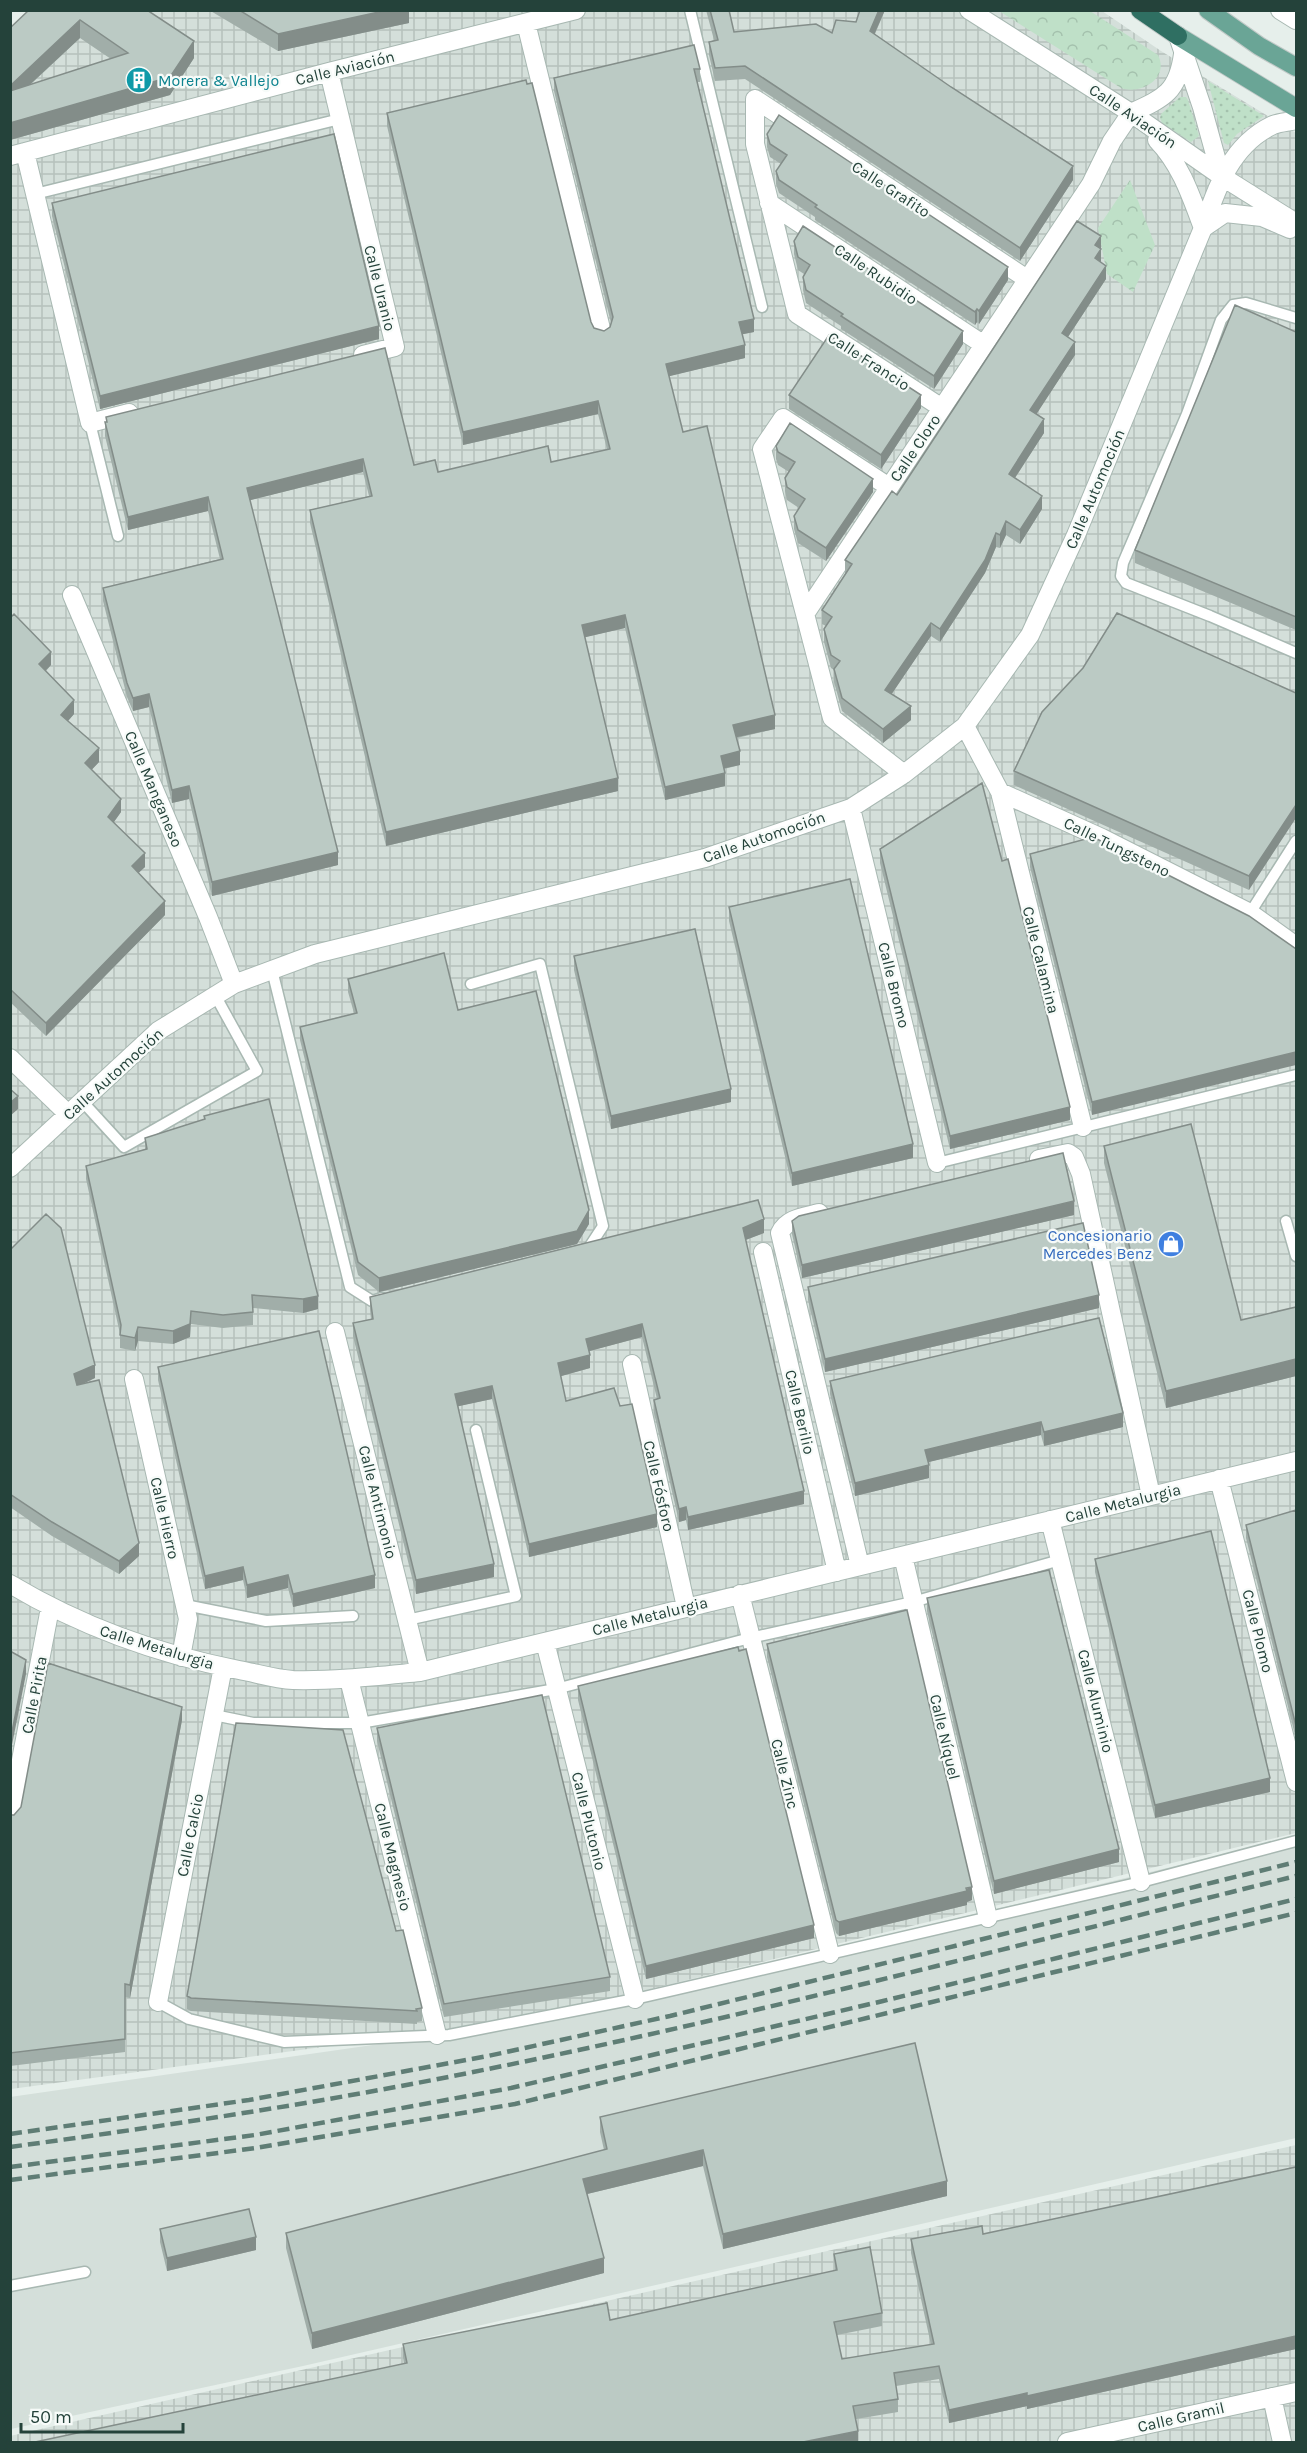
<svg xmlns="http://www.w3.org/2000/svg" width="1307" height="2453" font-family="Karla,sans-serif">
	<defs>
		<pattern id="industrial-grid" width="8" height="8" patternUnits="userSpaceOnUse" patternTransform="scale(1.5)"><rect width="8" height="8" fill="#d4dfda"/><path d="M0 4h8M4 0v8" fill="none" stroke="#b6c1bc"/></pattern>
		<pattern id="grass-dots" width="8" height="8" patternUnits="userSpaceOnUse" patternTransform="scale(1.5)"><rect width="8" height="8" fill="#bfe0c8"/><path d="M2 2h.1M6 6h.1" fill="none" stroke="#a4c1ad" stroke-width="1.8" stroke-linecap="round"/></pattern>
		<pattern id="park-crowns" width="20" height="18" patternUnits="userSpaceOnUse" patternTransform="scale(1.5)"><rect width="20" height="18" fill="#bfe0c8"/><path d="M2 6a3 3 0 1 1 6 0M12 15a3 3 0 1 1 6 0" fill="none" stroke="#a4c1ad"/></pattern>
	</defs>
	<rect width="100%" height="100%" fill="#e6efeb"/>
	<!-- built -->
	<path fill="#d4dfda" d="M1296 1837V2138L303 2366 11 2429 10 2097 512 2025Z"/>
	<!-- industrial -->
	<path fill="url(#industrial-grid)" d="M30 10 1102 11 1161 51 1296 133V1833L522 2020 11 2089 10 29Z
		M1296 2145V2442H11L10 2436Z"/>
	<!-- grass -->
	<path fill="url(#grass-dots)" d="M1208 81 1264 116 1237 134 1228 145 1224 143Z
		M1180 97H1186L1188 100 1199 136 1191 142 1162 123 1160 118 1161 114Z"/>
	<!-- park -->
	<path fill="url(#park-crowns)" d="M999 11H1090L1158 55C1170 79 1140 95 1121 88Z
		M1130 180 1155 245 1133 292 1107 274 1098 228Z"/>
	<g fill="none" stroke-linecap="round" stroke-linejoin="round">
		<defs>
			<path id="service" d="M690 10 762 307
				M35 194 340 119
				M1296 318 1246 303 1233 305 1221 320 1187 414 1123 563 1121 576 1126 583 1210 616 1296 653
				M90 423 118 536
				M1250 913 1296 841
				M272 970 350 1287 372 1301 382 1298
				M471 984 540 964 603 1226 588 1249 584 1250
				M82 1101 124 1147 257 1071 215 995
				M937 1163 1296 1075
				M1286 1221 1296 1256
				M185 1605 266 1621 353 1616
				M407 1620 516 1596 476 1430
				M214 1715 253 1723H360L556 1689 750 1638 913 1602 1060 1560
				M158 2002 189 2019 284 2042 449 2035 635 1999 1141 1882 1296 1841
				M10 2286 85 2272"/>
			<path id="minor" d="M969 10 1131 113 1221 176 1296 223
				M1280 10 1296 20
				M526 23 602 333
				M1178 36 1202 107 1221 176
				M329 72 395 347 363 355
				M755 99V144L797 314 942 408
				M755 99 1027 279
				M1131 113C1164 98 1178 92 1183 54
				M1157 140C1181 165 1191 196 1203 228L1225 213 1262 217 1290 229
				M25 152 90 423 129 413
				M10 156 329 72 576 10
				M769 203 984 345
				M72 595 208 917 234 984
				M805 614 762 449 783 418 889 487
				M965 726 1000 792 1102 838 1250 913 1296 946
				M904 774 832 718 805 614 1091 184 1112 141 1131 113
				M1000 792 1083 1127
				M851 808 937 1163
				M10 1058 68 1114
				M1039 1159 1068 1153 1074 1157 1081 1174 1151 1496
				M10 1168 158 1031 234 984 315 954 705 858 851 808 904 774 965 726 1030 635 1076 535 1203 228C1217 187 1231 145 1273 125 1280 122 1289 122 1296 120
				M819 1213C804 1217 787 1218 780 1233L860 1566
				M763 1252 837 1572
				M335 1332 420 1672
				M632 1364 686 1607
				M134 1379 188 1619 181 1657
				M1219 1479 1296 1782
				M1050 1520 1141 1882
				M903 1556 988 1918
				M10 1584C82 1627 157 1654 239 1670 256 1673 275 1679 293 1680 335 1681 378 1676 420 1672L1296 1461
				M740 1594 830 1954
				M545 1642 635 1999
				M349 1679 437 2035
				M10 1818 50 1608
				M158 2002 223 1667
				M1272 2397 1282 2442
				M1067 2442 1296 2392"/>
			<path id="primary" d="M1208 10 1259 46 1296 67
				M1178 36 1296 108"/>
			<path id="motorway" d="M1140 10 1178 36"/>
		</defs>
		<!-- service casing -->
		<use href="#service" stroke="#a8b8b2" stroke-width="13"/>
		<!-- minor casing -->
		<use href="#minor" stroke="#a8b8b2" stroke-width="20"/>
		<!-- primary casing -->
		<use href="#primary" stroke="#c2cac8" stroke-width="20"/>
		<!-- motorway casing -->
		<use href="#motorway" stroke="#c2cac8" stroke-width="20"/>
		<!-- service -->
		<use href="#service" stroke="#fff" stroke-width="10"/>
		<!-- minor -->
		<use href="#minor" stroke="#fff" stroke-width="18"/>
		<!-- primary -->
		<use href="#primary" stroke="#6aa596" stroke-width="18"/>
		<!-- motorway -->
		<use href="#motorway" stroke="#2f6f62" stroke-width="18"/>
		<!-- rail -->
		<path stroke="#5f7d75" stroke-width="4.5" stroke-dasharray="12 6" stroke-linecap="butt" d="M10 2134 249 2100 488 2056 670 2016 1296 1862
			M10 2147C172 2125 333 2101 493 2068 763 2013 1029 1942 1296 1876
			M10 2167 255 2135 511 2088 883 2001 1296 1899
			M10 2180 256 2148 515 2104 1296 1913"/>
	</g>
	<!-- wall -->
	<path fill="#a1aea9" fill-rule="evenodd" d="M147 10 194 58 170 95 10 140V28ZM80 38 111 59 30 85Z
		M209 10H409V23L278 51Z
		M706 10H729L734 32 832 33 856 22 860 10H885L875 34 1073 180 1020 261 745 79 715 81 709 55V42L714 40Z
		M700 69V82H697L754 332 742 334 745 358 669 376 683 432 775 729 737 738 740 765 724 769 725 786 665 800 625 628 585 637 618 791 386 846 310 523V510L369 496 363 472 250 500 338 865 212 896 189 799 172 803 149 707 133 711 127 697 103 601V588L220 559 208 511 128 530 105 436V422H106V417L414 465 438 472 551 462 607 449 598 414 463 445 387 126V113L591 322 594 328 604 331 610 327 611 323 554 91V78Z
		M767 134 1008 280 979 324 977 322 975 325 815 220V217L779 193 776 184V171L781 164 770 157 767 147Z
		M52 203 379 339 100 409 52 216Z
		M1101 236V262L1106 279 1068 337 1075 355 1036 414 1044 433 1015 478 1042 509 1020 544 1006 535 1000 548 996 547 985 573 940 642 931 636 891 694 911 720 883 743 842 711 834 682V670L831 668 824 642V629L826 626 822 624V610L845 574V560Z
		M794 241 963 344 934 389 841 329V326L806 303 803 290V277L804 274 798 270 794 254Z
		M1296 332V630L1135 563V550Z
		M789 395 921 408 881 469 789 409Z
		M776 446 873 492 826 561 798 543 794 529V516L799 508 787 500 785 491V478L789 472 778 465 776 459Z
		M10 618 51 665 46 671 74 714 68 721 99 762 91 770 121 812 114 822 145 867 138 873 165 915 46 1036 10 1002Z
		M1083 668 1296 693 1249 890 1014 785V771Z
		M1093 837 1092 1115 1030 867V854Z
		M880 849 1002 861 1070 1120 950 1149 880 863Z
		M729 907 913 1158 792 1186 729 921Z
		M574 956 731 1102 611 1129 574 970Z
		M348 979 458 1010 589 1224 577 1244 379 1292 358 1275 300 1040V1027L354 1013 348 992Z
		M204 1116 318 1309 303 1313 253 1308V1325L223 1328 191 1324 190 1337 173 1344 138 1341 135 1351 120 1348V1334L86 1179V1166L145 1149V1138L204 1120Z
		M1104 1146 1241 1320 1296 1307V1376L1166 1408 1104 1163Z
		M1074 1215 802 1278 792 1234V1221Z
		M764 1233 745 1240 804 1504 688 1530 686 1520 679 1522 654 1413V1400L657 1399 642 1337 589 1351 590 1368 561 1376 566 1401 657 1527 529 1557 492 1399 458 1406 494 1577 416 1594 353 1336V1323L371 1319 370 1310V1297Z
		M10 1250 95 1378 82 1384 139 1556 119 1574 52 1536 10 1507Z
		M808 1287 1099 1308 825 1372 808 1300Z
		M158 1367 375 1588 293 1607 288 1588 247 1598 243 1580 205 1589 158 1380Z
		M830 1381 1123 1427 1044 1446 1041 1435 928 1462 929 1478 855 1496 830 1394Z
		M1296 1510V1739L1246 1538V1525Z
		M1095 1559 1270 1792 1155 1818 1095 1572Z
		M927 1598 1119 1862 994 1894 927 1611Z
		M767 1644 972 1900 967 1902V1905L839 1936 836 1933 767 1657Z
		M578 1686 814 1938 646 1979 578 1700Z
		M182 1720 130 1998 125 1997V2052L10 2066V1815H14Z
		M377 1728 610 1977V1991L444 2017 377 1741Z
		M396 1931 422 2008V2021L417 2022V2024L191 2011 187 2009V1996Z
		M600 2117 947 2196 723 2249 703 2166 587 2194 604 2273 312 2349 286 2248V2233L604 2150 600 2132Z
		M1296 2167V2349L1027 2409V2406L949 2423 939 2379 896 2386 898 2399V2412L856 2419 858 2442 404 2364 403 2357V2344L610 2320 835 2271 834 2254 882 2313V2326L837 2335 842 2359 931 2345 911 2253V2239L983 2234Z
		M160 2229 256 2250 167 2271 160 2242Z"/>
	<!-- shaded-wall -->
	<path fill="#838d89" d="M388 10H409V23L278 51V34Z
		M879 10H885L870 44V31Z
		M80 20V38L10 103V86Z
		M194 41V58L170 95 10 140V123Z
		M1073 166V180L1020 261V248Z
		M1101 236V262L1095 271V245Z
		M1106 266V279L1062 346V333Z
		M1008 267V280L979 324V311Z
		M977 309V322L975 325V312Z
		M754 319V332L739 335V322Z
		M379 326V339L100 409V396Z
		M963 331V344L934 389V376Z
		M1075 342V355L1030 424V410Z
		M745 345V358L666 377V364Z
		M921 395V408L881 469V455Z
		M598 401V414L463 445V432Z
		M1044 419V433L1009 487V474Z
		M363 459V472L247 501V488Z
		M873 479V492L826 561V548Z
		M1042 496V509L1020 544V530Z
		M208 497V511L128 530V517Z
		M1006 521V535L1000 548V535Z
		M996 533V547L985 573 940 642V629Z
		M625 615V628L582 638V625Z
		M931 623V636L885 704V690Z
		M51 652V665L39 677V664Z
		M149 694V707L133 711V698Z
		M74 700V714L61 729V715Z
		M911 706V720L883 743V729Z
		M775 715V729L733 738V725Z
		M99 748V762L85 777V763Z
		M740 751V765L721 769V756Z
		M725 773V786L665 800V787Z
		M618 778V791L386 846V832Z
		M189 786V799L172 803V790Z
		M121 799V812L108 830V817Z
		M1296 805V818L1249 890V876Z
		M338 852V865L212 896V882Z
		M145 853V867L132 879V866Z
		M165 901V915L46 1036V1023Z
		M1296 1052V1065L1092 1115V1102Z
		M731 1089V1102L611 1129V1116Z
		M18 1096V1109L10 1116V1103Z
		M1070 1107V1120L950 1149V1136Z
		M913 1144V1158L792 1186V1173Z
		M1074 1201V1215L802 1278V1265Z
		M589 1210V1224L577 1244 379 1292V1278Z
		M764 1219V1233L743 1241V1228Z
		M1099 1295V1308L825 1372V1359Z
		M318 1296V1309L303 1313V1299Z
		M191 1311 190 1337 173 1344V1331Z
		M642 1324V1337L586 1352V1339Z
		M138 1327V1341L135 1351V1338Z
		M590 1355V1368L558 1377V1363Z
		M1296 1359V1376L1166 1408V1391Z
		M95 1365V1378L74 1388V1374Z
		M492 1386V1399L455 1407V1394Z
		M1123 1413V1427L1044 1446V1432Z
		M1041 1422V1435L925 1463V1450Z
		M929 1465V1478L855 1496V1483Z
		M804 1491V1504L688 1530V1517Z
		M686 1507V1520L679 1522V1509Z
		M657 1514V1527L529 1557V1544Z
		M139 1543V1556L119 1574V1561Z
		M494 1564V1577L416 1594V1580Z
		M243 1567V1580L205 1589V1576Z
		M288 1575V1588L247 1598V1585Z
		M375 1575V1588L293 1607V1594Z
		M26 1660V1674L10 1755V1742Z
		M182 1707V1720L130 1998V1985Z
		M1270 1778V1792L1155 1818V1805Z
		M1119 1849V1862L994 1894V1881Z
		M972 1887V1900L967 1902V1905L839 1936V1922Z
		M814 1925V1938L646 1979V1966Z
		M703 2150V2166L583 2195V2179Z
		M947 2181V2196L723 2249V2234Z
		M256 2237V2250L167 2271V2258Z
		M604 2258V2273L312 2349V2333Z
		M1296 2336V2349L1027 2409V2396Z
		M1027 2393V2406L949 2423V2410Z
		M858 2431V2442H803Z"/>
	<!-- building -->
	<path fill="#bbcac4" stroke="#838d89" stroke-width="1.5" d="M29 10H147L194 41 170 77 10 123V91L128 53 80 20 10 86V28Z
		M239 10H388L278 34Z
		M710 10H729L734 32 816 24 832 33 836 20 856 22 860 10H879L870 31 951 87 1073 166 1020 248 745 66 715 68 709 42 718 40Z
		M694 45 700 69H694L754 319 739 322 745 345 666 364 683 432 707 426 775 715 733 725 740 751 721 756 725 773 665 787 625 615 582 625 618 778 386 832 310 510 372 496 363 459 247 488 338 852 212 882 189 786 172 790 149 694 133 698 127 683 103 588 223 559 208 497 128 517 105 422H107L106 417 385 348 414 465 435 460 438 472 548 446 551 462 610 449 598 401 463 432 387 113 526 80 527 84 532 83 591 322 594 328 604 331 610 327 613 317 554 78Z
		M779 115 1008 267 979 311 977 309 975 312 815 207 817 205 779 180 776 171 787 155 770 144 767 134Z
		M334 134 379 326 100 396 52 203Z
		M1077 221 1101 236 1095 245 1101 249 1095 258 1106 266 1062 333 1075 342 1030 410 1044 419 1009 474 1042 496 1020 530 1006 521 1000 535 996 533 985 560 940 629 931 623 885 690 911 706 883 729 842 698 834 669 840 661 831 655 824 629 832 617 822 610 852 564 845 560 892 491 897 495Z
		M803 226 963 331 934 376 841 316 843 314 806 290 803 277 810 265 798 257 794 241Z
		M1235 305 1296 332V617L1135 550Z
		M829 335 921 395 881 455 789 395Z
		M790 423 873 479 826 548 798 530 794 516 805 499 787 487 785 478 795 462 778 452 776 446Z
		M1117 613 1296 693V805L1249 876 1014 771 1042 712 1083 668Z
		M14 614 51 652 39 664 74 700 61 715 99 748 85 763 121 799 108 817 145 853 132 866 165 901 46 1023 10 989V618Z
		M982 783 1002 861 1008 859 1070 1107 950 1136 880 849Z
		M1093 837 1249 916 1296 949V1052L1092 1102 1030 854Z
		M850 879 913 1144 792 1173 729 907Z
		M695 929 731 1089 611 1116 574 956Z
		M444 953 458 1010 536 991 589 1210 577 1231 379 1278 358 1262 300 1027 357 1013 348 979Z
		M10 1089 18 1096 10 1103Z
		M269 1099 318 1296 303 1299 252 1295 253 1312 223 1315 191 1311 190 1324 173 1331 138 1327 135 1338 120 1335 121 1325 86 1166 147 1149 145 1138 205 1119 204 1116Z
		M1191 1124 1241 1320 1296 1307V1359L1166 1391 1104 1146Z
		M1063 1153 1074 1201 802 1265 792 1221 799 1216Z
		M758 1200 764 1219 743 1228 804 1491 688 1517 686 1507 679 1509 654 1400 660 1398 642 1324 586 1339 590 1355 558 1363 566 1401 614 1388 620 1406 632 1404 657 1514 529 1544 492 1386 455 1394 494 1564 416 1580 353 1323 373 1319 370 1297Z
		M46 1214 61 1228 95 1365 74 1374 77 1385 99 1380 139 1543 119 1561 52 1522 10 1494V1250Z
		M1083 1223 1099 1295 825 1359 808 1287Z
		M1099 1318 1123 1413 1044 1432 1041 1422 925 1450 929 1465 855 1483 830 1381Z
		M319 1331 375 1575 293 1594 288 1575 247 1585 243 1567 205 1576 158 1367Z
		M1296 1510V1726L1246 1525Z
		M1211 1531 1270 1778 1155 1805 1095 1559Z
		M1049 1570 1119 1849 994 1881 927 1598Z
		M907 1610 972 1887 966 1888 967 1891 839 1922 836 1920 767 1644Z
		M738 1647 739 1651 746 1649 814 1925 646 1966 578 1686Z
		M10 1651 26 1660 10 1742Z
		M48 1663 182 1707 130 1985 125 1984V2039L10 2053V1815H14L21 1807Z
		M542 1695 610 1977 444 2004 377 1728Z
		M236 1723 343 1730 396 1931 403 1930 422 2008 416 2009 417 2011 191 1998 187 1996Z
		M915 2043 947 2181 723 2234 703 2150 583 2179 604 2258 312 2333 286 2233 607 2149 600 2117Z
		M1296 2167V2336L1027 2396V2393L949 2410 939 2366 894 2373 898 2399 853 2406 858 2431 803 2442H35L407 2363 403 2344 607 2303 610 2320 837 2270 834 2254 870 2247 882 2313 834 2322 842 2359 934 2344 911 2239 982 2226 983 2234Z
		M249 2209 256 2237 167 2258 160 2229Z"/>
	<!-- icons -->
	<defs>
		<symbol id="building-disc" viewBox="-11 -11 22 22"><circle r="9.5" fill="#0f9aa8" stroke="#f7fbf9"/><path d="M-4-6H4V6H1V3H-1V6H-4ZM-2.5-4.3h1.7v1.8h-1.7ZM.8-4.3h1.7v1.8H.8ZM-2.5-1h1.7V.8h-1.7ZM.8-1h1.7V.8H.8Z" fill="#fff"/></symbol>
		<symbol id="shop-disc" viewBox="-11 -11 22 22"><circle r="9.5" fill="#3f7fe0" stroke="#f7fbf9"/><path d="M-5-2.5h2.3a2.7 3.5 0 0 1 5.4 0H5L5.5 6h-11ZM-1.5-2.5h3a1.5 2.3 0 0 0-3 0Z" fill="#fff"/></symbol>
	</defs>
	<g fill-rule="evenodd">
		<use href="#building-disc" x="124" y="65" width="30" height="30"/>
		<use href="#shop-disc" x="1156" y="1229" width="30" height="30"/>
	</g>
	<g text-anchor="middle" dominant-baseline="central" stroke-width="4.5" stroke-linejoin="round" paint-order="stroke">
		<!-- street labels -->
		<g font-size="16" fill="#24423a" stroke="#f7fbf9">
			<text transform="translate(345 68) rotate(-14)">Calle Aviación</text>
			<text transform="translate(1133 116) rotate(34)">Calle Aviación</text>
			<text transform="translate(891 189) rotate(33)">Calle Grafito</text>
			<text transform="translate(876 274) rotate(34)">Calle Rubidio</text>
			<text transform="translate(380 288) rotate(76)">Calle Uranio</text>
			<text transform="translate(869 361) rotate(33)">Calle Francio</text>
			<text transform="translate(915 448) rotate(-56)">Calle Cloro</text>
			<text transform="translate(1095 489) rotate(-67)">Calle Automoción</text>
			<text transform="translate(154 789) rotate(67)">Calle Manganeso</text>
			<text transform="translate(764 837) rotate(-19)">Calle Automoción</text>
			<text transform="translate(1117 847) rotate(26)">Calle Tungsteno</text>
			<text transform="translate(1041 960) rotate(76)">Calle Calamina</text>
			<text transform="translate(894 985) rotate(76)">Calle Bromo</text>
			<text transform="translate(113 1074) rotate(-42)">Calle Automoción</text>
			<text transform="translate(800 1412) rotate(77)">Calle Berilio</text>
			<text transform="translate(659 1486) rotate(77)">Calle Fósforo</text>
			<text transform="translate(378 1502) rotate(76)">Calle Antimonio</text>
			<text transform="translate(1123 1503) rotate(-14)">Calle Metalurgia</text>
			<text transform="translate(165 1518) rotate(77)">Calle Hierro</text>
			<text transform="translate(650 1616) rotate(-14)">Calle Metalurgia</text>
			<text transform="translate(1258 1631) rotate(76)">Calle Plomo</text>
			<text transform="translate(157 1647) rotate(17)">Calle Metalurgia</text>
			<text transform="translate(34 1695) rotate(-79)">Calle Pirita</text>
			<text transform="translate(1096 1701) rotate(76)">Calle Aluminio</text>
			<text transform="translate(945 1737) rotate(77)">Calle Níquel</text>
			<text transform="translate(785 1774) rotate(76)">Calle Zinc</text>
			<text transform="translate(589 1821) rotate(76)">Calle Plutonio</text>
			<text transform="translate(190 1835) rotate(-79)">Calle Calcio</text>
			<text transform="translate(393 1857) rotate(76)">Calle Magnesio</text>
			<text transform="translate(1181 2417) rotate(-13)">Calle Gramil</text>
		</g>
		<!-- culture labels -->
		<g font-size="16" fill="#0d838f" stroke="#f7fbf9" text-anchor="start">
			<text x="158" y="80">Morera &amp; Vallejo</text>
		</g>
		<!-- shop labels -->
		<g font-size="16" fill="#366cbe" stroke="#f7fbf9" text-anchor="end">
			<text x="1152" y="1235">Concesionario<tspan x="1152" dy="18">Mercedes Benz</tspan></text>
		</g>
	</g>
	<!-- border -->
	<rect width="1307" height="2453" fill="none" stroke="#24423a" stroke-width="24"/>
	<!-- scale -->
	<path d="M21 2423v9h162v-9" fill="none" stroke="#24423a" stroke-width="3"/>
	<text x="30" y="2423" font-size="18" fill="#24423a" stroke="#f7fbf9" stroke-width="4.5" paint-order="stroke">50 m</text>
</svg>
